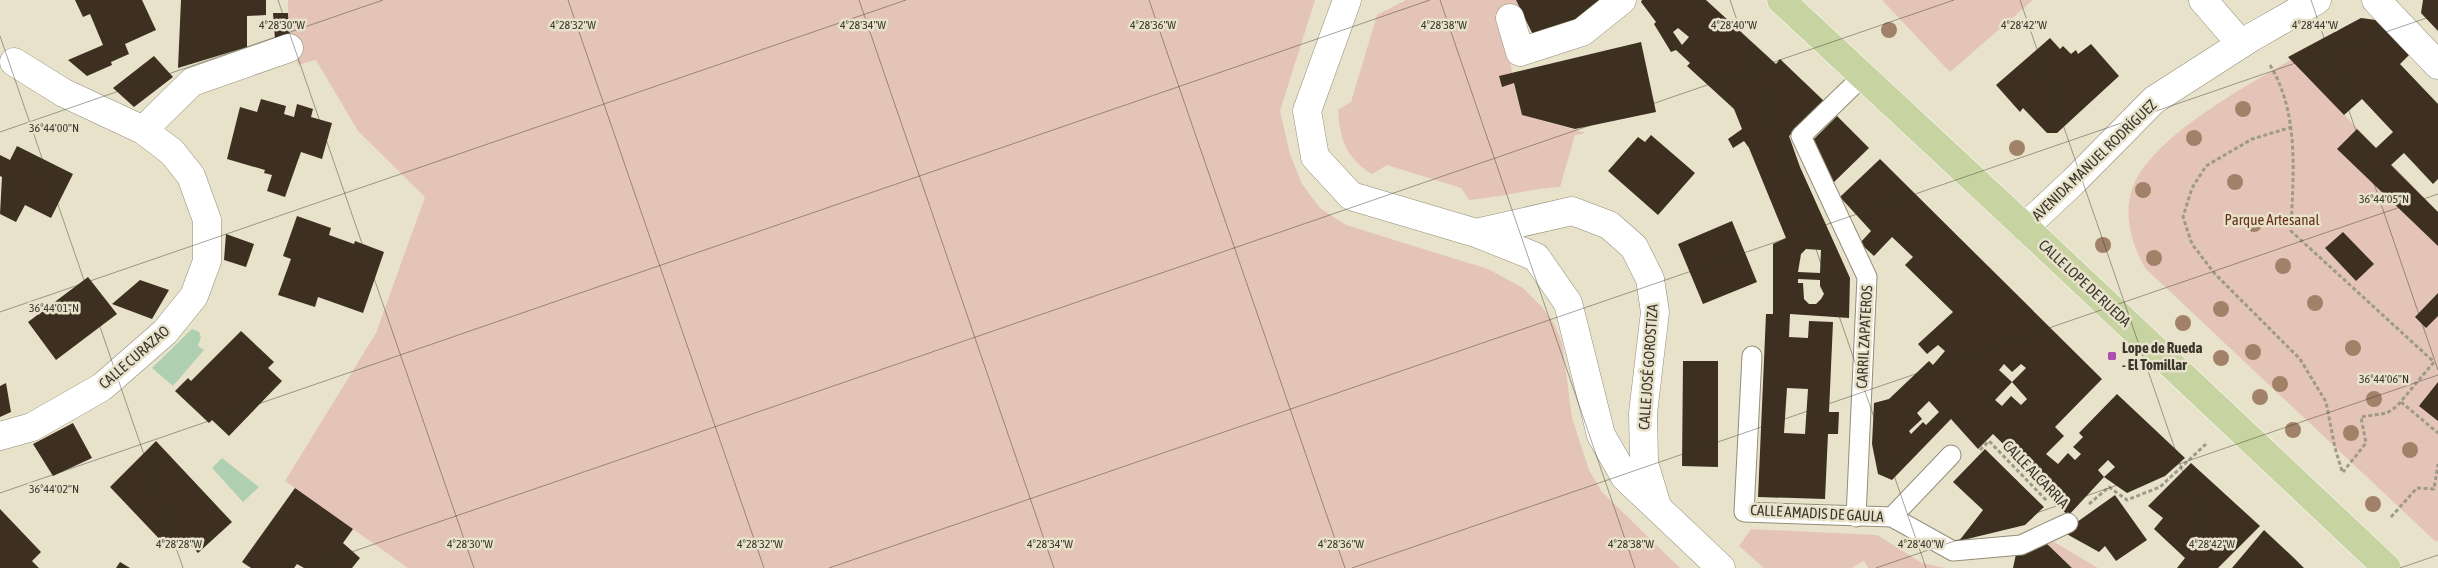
<svg xmlns="http://www.w3.org/2000/svg" width="2438" height="568" font-family="'Asap Condensed',sans-serif">
	<rect width="100%" height="100%" fill="#e8e2cb"/>
	<!-- green -->
	<path fill="#e4c4b7" d="M288 0H1315L1280 111 1290 154 1302 184 1320 208 1346 225 1488 269 1523 288 1542 307 1554 324 1562 343 1572 418 1589 470 1602 492 1680 568H408L285 481 376 333 425 197 358 131 316 60 298 65 289 35Z
		M1406 0H1516L1519 7 1498 17 1509 46 1512 73 1499 76 1502 86 1514 83 1522 115 1586 133 1575 135 1560 187C1529 189 1500 197 1469 200L1461 188 1387 165 1372 174C1346 158 1340 140 1338 110L1351 102 1377 15Z
		M1882 0H2033L1950 72Z
		M2291 60 2438 212V540L2436 542 2145 268C2131 243 2122 212 2134 184 2156 135 2244 87 2291 60Z
		M1751 529 1877 535 1922 563 1945 568H1868L1864 561 1851 568H1764L1739 546Z
		M2049 539 2098 568H2072L2044 541Z"/>
	<!-- water -->
	<path fill="#aed0b1" d="M192 329 199 332 201 337 198 346 204 350 173 386 152 368Z
		M222 458 259 487 243 502 212 468Z"/>
	<!-- building -->
	<path fill="#3d3020" fill-rule="evenodd" d="M75 0H142L156 30 125 44 129 54 111 62 112 65 87 76 68 60 103 45 90 14 83 17Z
		M181 0H266V15L247 16V47L178 68Z
		M1516 0H1609L1576 25 1535 39Z
		M1642 0H1706L1776 64 1780 59 1825 102 1789 136 1800 167 1850 278 1849 318 1790 314 1789 337 1808 338 1809 321 1833 322 1829 412H1839L1838 434H1828L1825 499 1758 497 1766 314H1773V244L1786 238 1749 148 1744 141 1733 148 1728 139 1742 129 1734 109 1687 66 1690 63 1676 50 1671 52 1654 24 1656 22 1641 2ZM1678 28 1689 37 1682 45 1673 32ZM1806 249 1821 250 1820 273 1798 272 1801 254ZM1798 279 1820 280V286L1824 294 1821 299 1816 304H1809L1804 299 1803 283H1798ZM1787 388 1808 389 1805 434 1784 433Z
		M2423 0H2438V31L2421 13Z
		M273 13H288L289 35 275 39Z
		M2361 18 2376 20 2388 29 2411 53 2400 64 2438 104V179L2433 184 2404 153 2391 165 2438 212V246L2337 149 2357 129 2376 148 2393 132 2362 99 2344 115 2288 57Z
		M2050 38 2060 49 2063 46 2071 54 2076 50 2078 54 2091 44 2119 76 2057 133H2047L2023 108 2020 112 1996 85Z
		M1641 42 1656 112 1575 129 1522 115 1514 83 1502 87 1499 76Z
		M154 56 173 77 134 107 113 88Z
		M261 99 286 106 284 114 294 117 297 104 313 109 311 117 332 123 322 159 301 152 285 197 267 191 272 175 264 173 265 170 227 159 240 107 257 112Z
		M1837 116 1869 148 1832 184 1812 141Z
		M1651 135 1695 173 1658 215 1608 171 1638 137 1645 142Z
		M17 146 73 174 51 218 25 205 16 222 0 214 2 177 0 176V155L10 160Z
		M1880 159 2102 379 2055 427 2064 436 2046 454 2058 464 2068 453 2075 460 2081 454 2073 447 2083 437 2079 433 2117 394 2185 458 2165 476 2127 493 2104 477 2068 516 2054 500 2057 497 1993 434 1978 449 1951 419 1892 480 1878 474 1872 444 1874 403 1889 399 1929 361 1933 365 1945 351 1938 345 1927 354 1918 344 1953 312 1905 265 1913 257 1892 237 1874 256 1860 243 1871 231 1840 197ZM2004 364 2012 372 2021 364 2026 368 2012 382 2027 399 2021 405 2011 396 2002 406 1995 400 2012 382 1999 370ZM1929 401 1939 412 1926 425 1923 422 1911 434 1909 431 1922 419 1917 413ZM2108 460 2115 467 2104 477 2098 470Z
		M297 216 331 228 329 235 354 244 355 241 384 252 363 313 318 297 315 307 278 295 291 259 283 256Z
		M1732 221 1757 282 1703 304 1678 244Z
		M2343 232 2374 264 2356 281 2325 248Z
		M226 234 254 244 246 267 224 260Z
		M88 277 117 314 56 360 28 322Z
		M140 280 169 290 152 319 112 304Z
		M2438 293V316L2426 328 2415 317Z
		M241 331 274 362 268 368 282 381 229 436 212 420 209 423 175 391 188 378 191 381Z
		M1683 361H1718V467L1682 466Z
		M2438 382V421L2419 406Z
		M6 383 11 412 0 417V386Z
		M73 423 92 458 53 476 33 444Z
		M156 441 232 522 198 553 184 538 179 542 176 538 167 547 110 487Z
		M1985 449 2044 507 2025 525 1959 541 1983 510 1953 482Z
		M2191 463 2260 526 2218 568H2177L2185 558 2154 529 2163 518 2148 506Z
		M295 488 353 529 343 543 360 558 352 568H304L297 564 294 568H251L242 562Z
		M2115 495 2147 540 2116 561 2105 546 2099 552 2063 532Z
		M0 509 41 552 32 561 39 568H0Z
		M2264 530 2294 558 2304 568H2232Z
		M2044 541 2072 568H2013L2016 554Z
		M120 562 130 568H116Z"/>
	<g fill="none" stroke-linecap="round" stroke-linejoin="round">
		<defs>
			<path id="service" d="M1752 356 1744 512 1892 517 1953 551 2021 545 2068 523
				M1856 517 1867 277 1801 136 1863 76
				M1892 517 1951 455"/>
			<path id="minor" d="M1347 0 1307 111 1315 157 1351 196 1476 233 1536 257 1568 303 1601 435 1625 477 1721 568
				M2203 0 2241 44
				M2376 0 2438 65
				M1510 18 1520 52 1582 32 1622 0
				M143 130 192 82 289 48
				M2025 227 2074 181 2154 100 2252 37 2317 0
				M1476 233 1572 211 1609 225 1634 247 1650 279 1655 312 1643 413 1644 463 1657 506
				M0 436 32 427 102 387 165 332 194 296 207 261V220L191 176 172 152 143 130 64 93 14 62"/>
			<path id="primary" d="M1781 0 2025 227 2387 568"/>
		</defs>
		<!-- service casing -->
		<use href="#service" stroke="#938d77" stroke-width="21"/>
		<!-- minor casing -->
		<use href="#minor" stroke="#938d77" stroke-width="29"/>
		<!-- primary casing -->
		<use href="#primary" stroke="#fff" stroke-width="29"/>
		<!-- path -->
		<path stroke="#9e9a89" stroke-width="3" stroke-dasharray="4 2.5" stroke-linecap="butt" d="M2270 65C2300 115 2293 175 2291 231L2434 362 2397 406 2387 413 2361 417 2366 443 2343 472
			M2292 127 2252 139 2206 166 2192 188 2183 217 2192 244 2215 274 2300 359 2326 402 2335 448 2342 471
			M2401 402 2438 433
			M1980 450 1989 441 2047 501
			M2089 504 2109 487 2127 500 2160 487 2206 444
			M2391 517 2417 488 2434 489 2438 464"/>
		<!-- service -->
		<use href="#service" stroke="#fff" stroke-width="19"/>
		<!-- minor -->
		<use href="#minor" stroke="#fff" stroke-width="28"/>
		<!-- primary -->
		<use href="#primary" stroke="#c7d4a1" stroke-width="28"/>
	</g>
	<!-- trees -->
	<g fill="#a28169">
		<circle cx="1889" cy="30" r="8"/>
		<circle cx="2243" cy="109" r="8"/>
		<circle cx="2194" cy="138" r="8"/>
		<circle cx="2017" cy="148" r="8"/>
		<circle cx="2235" cy="182" r="8"/>
		<circle cx="2143" cy="190" r="8"/>
		<circle cx="2254" cy="224" r="8"/>
		<circle cx="2103" cy="245" r="8"/>
		<circle cx="2154" cy="258" r="8"/>
		<circle cx="2283" cy="266" r="8"/>
		<circle cx="2315" cy="303" r="8"/>
		<circle cx="2221" cy="309" r="8"/>
		<circle cx="2183" cy="323" r="8"/>
		<circle cx="2353" cy="348" r="8"/>
		<circle cx="2253" cy="352" r="8"/>
		<circle cx="2221" cy="358" r="8"/>
		<circle cx="2280" cy="384" r="8"/>
		<circle cx="2260" cy="397" r="8"/>
		<circle cx="2374" cy="399" r="8"/>
		<circle cx="2293" cy="430" r="8"/>
		<circle cx="2351" cy="433" r="8"/>
		<circle cx="2410" cy="450" r="8"/>
		<circle cx="2373" cy="504" r="8"/>
	</g>
	<!-- ticks -->
	<path fill="none" stroke="#39372d" stroke-width="1" stroke-opacity="0.45" d="M278 0 474 568M568 0 764 568M859 0 1054 568M1149 0 1345 568M1440 0 1635 568M1730 0 1926 568M2020 0 2216 568M2311 0 2438 370M0 36 183 568M0 132 383 0M0 312 906 0M0 493 1430 0M305 568 1954 0M829 568 2438 14M1352 568 2438 194M1876 568 2438 375M2400 568 2438 555"/>
	<!-- markers -->
	<rect fill="#af4cb2" stroke="#e8e2cb" stroke-width="2" x="2107" y="351" width="10" height="10" rx="2.5"/>
	<g text-anchor="middle" dominant-baseline="central" stroke-width="5" stroke-linejoin="round" paint-order="stroke">
		<!-- street labels -->
		<g font-size="15" fill="#39372d" stroke="#e8e2cb">
			<text transform="translate(2094 160) rotate(-44)">AVENIDA MANUEL RODRÍGUEZ</text>
			<text transform="translate(2085 283) rotate(43)">CALLE LOPE DE RUEDA</text>
			<text transform="translate(1864 337) rotate(-87)">CARRIL ZAPATEROS</text>
			<text transform="translate(134 357) rotate(-41)">CALLE CURAZAO</text>
			<text transform="translate(1648 367) rotate(-86)">CALLE JOSÉ GOROSTIZA</text>
			<text transform="translate(2036 474) rotate(46)">CALLE ALCARRIA</text>
			<text transform="translate(1817 513) rotate(3)">CALLE AMADIS DE GAULA</text>
		</g>
		<!-- park labels -->
		<g font-size="15" fill="#683219" stroke="#e8e2cb">
			<text x="2272" y="219">Parque Artesanal</text>
		</g>
		<!-- poi labels -->
		<g font-size="15" font-weight="bold" fill="#39372d" stroke="#e8e2cb" text-anchor="start">
			<text x="2122" y="347">Lope de Rueda<tspan x="2122" dy="17">- El Tomillar</tspan></text>
		</g>
	</g>
	<g font-size="12" text-anchor="middle" fill="#39372d" stroke="#e8e2cb" stroke-width="5" stroke-linejoin="round" paint-order="stroke">
		<text x="2024" y="29">4°28'42"W</text>
		<text x="2315" y="29">4°28'44"W</text>
		<text x="282" y="29">4°28'30"W</text>
		<text x="573" y="29">4°28'32"W</text>
		<text x="863" y="29">4°28'34"W</text>
		<text x="1153" y="29">4°28'36"W</text>
		<text x="1444" y="29">4°28'38"W</text>
		<text x="1734" y="29">4°28'40"W</text>
		<text x="54" y="132">36°44'00"N</text>
		<text x="2384" y="203">36°44'05"N</text>
		<text x="54" y="312">36°44'01"N</text>
		<text x="2384" y="383">36°44'06"N</text>
		<text x="54" y="493">36°44'02"N</text>
		<text x="179" y="548">4°28'28"W</text>
		<text x="470" y="548">4°28'30"W</text>
		<text x="760" y="548">4°28'32"W</text>
		<text x="1050" y="548">4°28'34"W</text>
		<text x="1341" y="548">4°28'36"W</text>
		<text x="1631" y="548">4°28'38"W</text>
		<text x="1921" y="548">4°28'40"W</text>
		<text x="2212" y="548">4°28'42"W</text>
	</g>
</svg>
